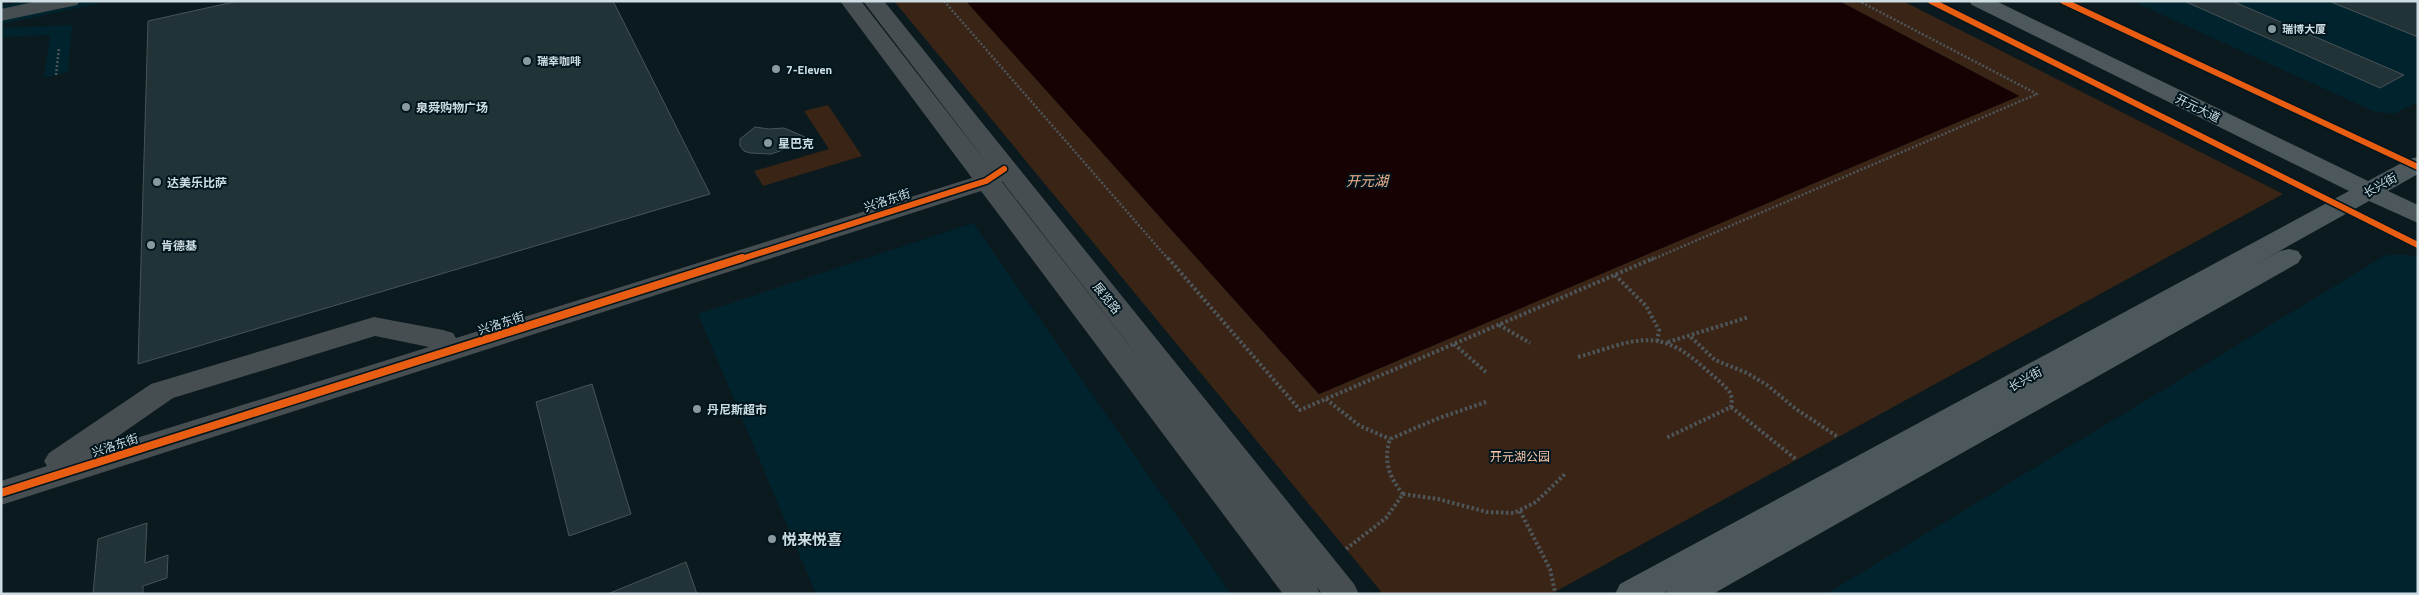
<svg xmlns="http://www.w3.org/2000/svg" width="2419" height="595" font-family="'Titillium Web','Noto Sans SC',sans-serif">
	<rect width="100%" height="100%" fill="#0b1a1e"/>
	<!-- built -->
	<path fill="#01232d" d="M23 1H99L98 4 1 24V6Z
		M2132 1H2418V102L2394 114 2373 111Z
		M72 25 68 72 44 78 50 35 1 37V28Z
		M973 223 1231 594H816L698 314Z
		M2386 255H2408L2418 258V594H1826Z"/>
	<!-- green -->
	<path fill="#392416" d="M894 1H966L1319 394 2019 96 1839 1H1903L2283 194 1551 594H1383Z
		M828 105 862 156 763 186 754 171 829 149 804 111Z"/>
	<!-- water -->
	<path fill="#160203" d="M966 1H1839L2019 96 1319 394Z"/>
	<!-- building -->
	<path fill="#223338" stroke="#475357" d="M238 1H613L710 194 138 364 148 21Z
		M2184 1H2232L2404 75 2380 88Z
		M2331 1H2418V37L2331 2Z
		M755 127 769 129 784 128 805 137 786 149 771 154 750 153 744 151 740 146V139Z
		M592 384 631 514 569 536 536 402Z
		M147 523 145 563 168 555 167 578 143 586V594H93L98 539Z
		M686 562 697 594H610V593Z"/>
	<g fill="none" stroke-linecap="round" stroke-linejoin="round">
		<!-- path-far1 -->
		<path stroke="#4e565a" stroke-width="2.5" stroke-dasharray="2 2" stroke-linecap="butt" d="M944 1 1169 260
			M56 75 59 48
			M1651 260 2037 94 1859 1"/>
		<!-- path -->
		<path stroke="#4e565a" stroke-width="4" stroke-dasharray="2.5 2.5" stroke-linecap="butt" d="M1168 258 1300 410 1654 258
			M1615 275 1646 306 1659 330 1657 342
			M1499 325 1530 343
			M1691 337 1715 360 1747 373 1767 385 1796 409 1838 437
			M1668 342 1749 317
			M1454 344 1487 373
			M1578 357C1632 342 1656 324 1703 367 1712 375 1721 382 1729 391L1732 398 1731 407 1666 438
			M1326 399 1360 426 1390 439
			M1731 407 1797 460
			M1403 494C1389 477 1383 461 1390 439L1439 418 1486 402
			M1520 511 1550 569 1555 592
			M1346 549 1386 518 1403 494 1438 499 1487 512 1514 513 1536 502 1566 473"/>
		<!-- minor -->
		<path fill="#464e51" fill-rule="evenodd" d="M38 1H80L77 5 1 21V9Z
			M840 1H861L990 167 863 1H884L1354 584 1359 594H1322L1317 587 1320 594H1283L981 191 1 505V481L47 466 44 461 49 453 151 384 374 317 443 330 453 333 456 338 972 178ZM1002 181 1156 380 1002 182ZM375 336 429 347 98 450 173 398Z"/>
		<!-- major -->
		<path fill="#4c585b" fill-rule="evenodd" d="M1969 1H1996L2368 181 2409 159 2418 157V174L2388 191 2418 205V223L2369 201 2258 263 2280 251 2289 249 2298 251 2302 257 2298 263 1713 594H1666L1667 591 1663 594H1615L1620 584 2349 191 1972 5Z"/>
		<defs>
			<path id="cycleway-far1" d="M1931 1 2418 245
				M2063 1 2418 167
				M738 260 986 181 1004 169"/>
			<path id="cycleway" d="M1 493 742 258"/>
		</defs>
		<!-- cycleway-far1 casing -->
		<use href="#cycleway-far1" stroke="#00151d" stroke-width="9"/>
		<!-- cycleway casing -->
		<use href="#cycleway" stroke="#00151d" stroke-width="11"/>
		<!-- cycleway-far1 -->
		<use href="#cycleway-far1" stroke="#e95d12" stroke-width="6"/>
		<!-- cycleway -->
		<use href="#cycleway" stroke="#e95d12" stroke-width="8"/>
	</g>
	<!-- markers -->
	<g fill="#8a999d" stroke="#00151d" stroke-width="2">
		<circle cx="2272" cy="29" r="5"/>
		<circle cx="527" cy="61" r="5"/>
		<circle cx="776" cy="69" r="5"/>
		<circle cx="406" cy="107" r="5"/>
		<circle cx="768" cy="143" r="5"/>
		<circle cx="157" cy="182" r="5"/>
		<circle cx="151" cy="245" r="5"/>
		<circle cx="697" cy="409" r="5"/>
		<circle cx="772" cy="539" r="5"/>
	</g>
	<g text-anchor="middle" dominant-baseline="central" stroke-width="4" stroke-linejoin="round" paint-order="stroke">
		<!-- far-poi labels -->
		<g font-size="11" font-weight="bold" fill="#cedde2" stroke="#00151d" text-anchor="start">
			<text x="2282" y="29">瑞博大厦</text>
			<text x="537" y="61">瑞幸咖啡</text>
		</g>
		<!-- poi labels -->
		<g font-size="12" font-weight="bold" fill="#cedde2" stroke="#00151d" text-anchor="start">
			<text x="786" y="69">7-Eleven</text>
			<text x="416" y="107">泉舜购物广场</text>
			<text x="778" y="143">星巴克</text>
			<text x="167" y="182">达美乐比萨</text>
			<text x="161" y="245">肯德基</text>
			<text x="707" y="409">丹尼斯超市</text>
		</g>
		<!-- street labels -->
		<g font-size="12" fill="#cedde2" stroke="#00151d">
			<text transform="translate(2198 108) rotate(26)">开元大道</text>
			<text transform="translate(2380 185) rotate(-29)">长兴街</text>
			<text transform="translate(887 200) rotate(-18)">兴洛东街</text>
			<text transform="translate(1107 298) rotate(51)">展览路</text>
			<text transform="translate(501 323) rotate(-18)">兴洛东街</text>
			<text transform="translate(2025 379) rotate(-29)">长兴街</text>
			<text transform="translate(115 445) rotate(-18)">兴洛东街</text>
		</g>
		<!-- park labels -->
		<g font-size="12" fill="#fac6a7" stroke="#00151d">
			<text x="1520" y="456">开元湖公园</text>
		</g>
		<!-- water labels -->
		<g font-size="14" font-style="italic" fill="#f5b48d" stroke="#00151d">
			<text x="1367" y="180">开元湖</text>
		</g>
		<!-- near-poi labels -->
		<g font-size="15" font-weight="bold" fill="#cedde2" stroke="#00151d" text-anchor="start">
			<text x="782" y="539">悦来悦喜</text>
		</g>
	</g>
	<!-- border -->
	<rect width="2419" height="595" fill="none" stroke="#cedde2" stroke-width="5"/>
</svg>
